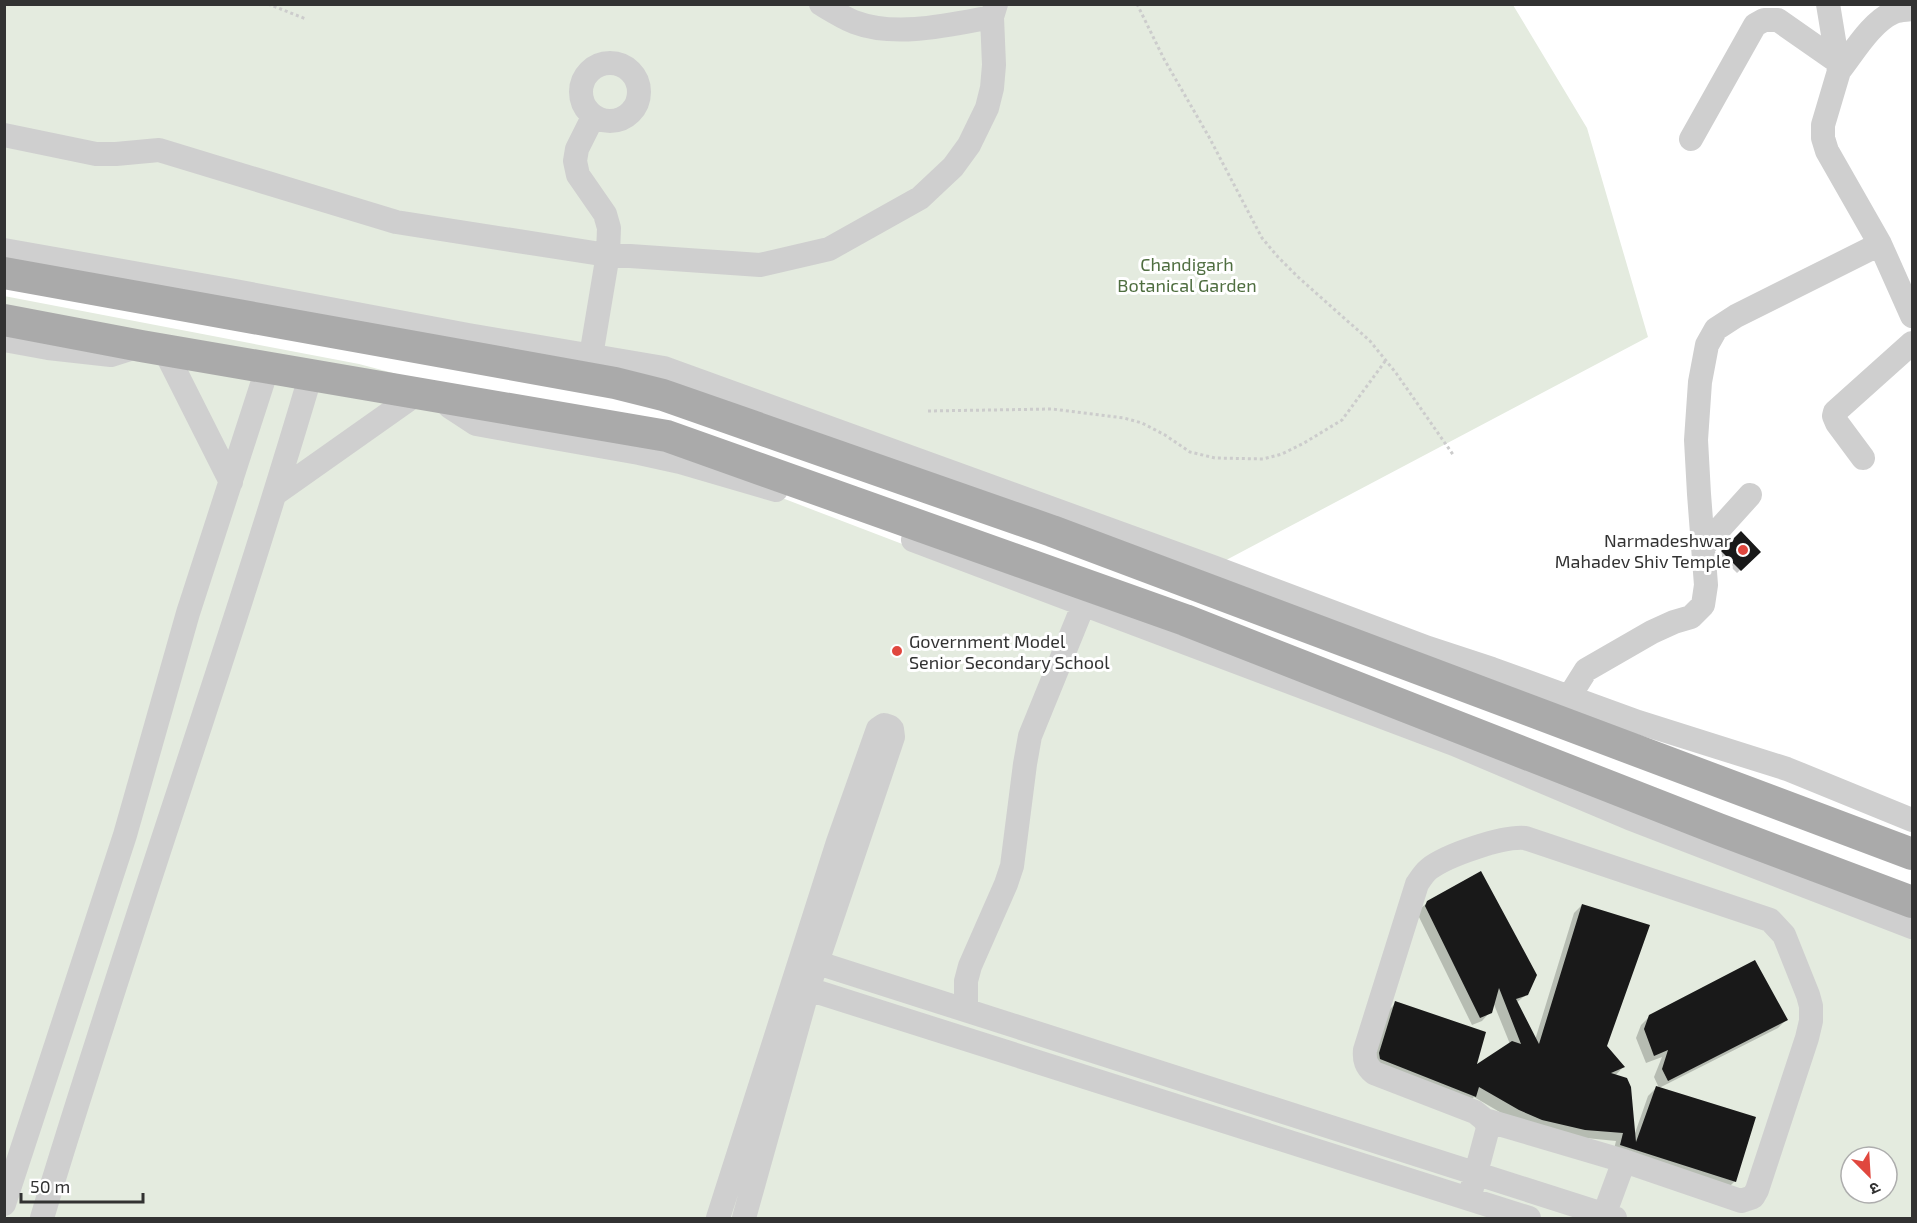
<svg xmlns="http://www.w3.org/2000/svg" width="1917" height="1223" font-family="'Exo 2','Noto Sans Devanagari',sans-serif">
	<rect width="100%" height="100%" fill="#fff"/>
	<!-- green -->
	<path fill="#e4ebdf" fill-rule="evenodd" d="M4 5H1513L1587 128 1648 337 1213 567 516 343 5 247Z
		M4 296 359 364 591 425 1912 930V1218H5ZM1851 1157H1887V1193H1851Z"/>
	<!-- shadow -->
	<path fill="#0003" d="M1741 533 1759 552 1737 573 1719 555Z
		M1428 902 1527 994 1516 1003 1535 1040 1574 913 1582 905 1606 1046 1623 1067 1615 1076 1634 1136 1648 1096 1656 1088 1735 1181 1727 1189 1613 1153 1616 1141 1576 1137 1510 1118 1474 1097 1467 1104 1372 1063 1388 1011 1396 1003 1475 1067 1510 1044 1493 1002 1490 1012 1482 1021 1472 1025 1418 915 1419 910Z
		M1650 1016 1786 1020 1778 1028 1659 1088 1654 1077 1662 1057 1646 1063 1636 1038 1641 1025Z"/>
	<!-- building -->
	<path fill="#191919" d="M1741 531 1761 552 1741 571 1721 551Z
		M1481 871 1537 975 1528 995 1516 999 1539 1044 1582 904 1650 925 1607 1046 1625 1067 1611 1073 1627 1078 1631 1087 1636 1142 1656 1086 1756 1117 1736 1182 1620 1145 1623 1133 1585 1130 1542 1120 1519 1110 1479 1087 1476 1097 1380 1059 1379 1053 1395 1001 1486 1032 1477 1064 1512 1041 1521 1044 1499 988 1492 1013 1480 1018 1425 906 1427 901Z
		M1755 960 1788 1020 1668 1081 1662 1069 1668 1050 1654 1056 1644 1029 1649 1015Z"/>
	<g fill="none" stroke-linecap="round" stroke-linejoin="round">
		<!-- path -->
		<path stroke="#ccc" stroke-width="3" stroke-dasharray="3 3" stroke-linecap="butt" d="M268 4 306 19
			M1137 4 1164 59 1209 137 1262 238 1278 257 1298 277 1370 341 1396 373 1454 456
			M928 411 1052 409 1124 418 1142 423 1165 435 1190 452 1215 458 1263 459 1282 454 1304 443 1342 420 1386 360"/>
		<!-- minor -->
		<path stroke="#cfcfcf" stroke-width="24" d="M821 4C831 10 842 17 854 22 896 38 949 25 992 17
			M1828 4 1839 71 1823 125V138L1827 151 1880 244 1912 316
			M581 92a29 29 0 1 1 58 0a29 29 0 1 1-58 0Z
			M1839 71C1854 52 1871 22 1894 12 1899 10 1907 10 1912 9
			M4 135 96 154H116L159 150 396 222 601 254 760 265 829 249 920 198 953 167 969 145 987 108 992 88 994 65 992 17 996 4
			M1691 139 1755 25 1764 20H1778L1838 62
			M4 250 235 291 468 335 664 368 1213 567 1428 648 1492 669 1638 722 1787 769 1912 820
			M4 340 48 348 111 355 133 348
			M164 349 231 482
			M591 356 608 254 609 228 605 214 578 175 575 161 577 149 593 117
			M440 396 450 407 476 424 639 453 680 462 776 490
			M1863 458 1837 423 1834 416 1835 412 1912 343
			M275 494 418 393
			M913 540 1454 744 1629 818 1912 927
			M1703 547 1750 495
			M1569 697 1586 670 1652 632 1674 622 1691 617 1703 605 1706 585 1699 494 1696 440 1700 382 1707 345 1716 329 1736 316 1880 244
			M818 963 1615 1218
			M808 989 1529 1218
			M966 1010V981L970 966 1006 884 1012 866 1025 764 1030 736 1089 591
			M1469 1199 1488 1128 1485 1120 1475 1112 1374 1073C1366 1066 1364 1060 1365 1050L1417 884C1421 878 1424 873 1429 869 1447 855 1503 836 1525 838L1770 920 1784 935 1808 995 1811 1006V1021L1807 1038 1757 1190 1753 1197 1741 1201 1624 1161 1485 1120
			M4 1204 125 835 188 613 268 366
			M1604 1215 1624 1161
			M42 1218C127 936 227 658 311 374
			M718 1218 838 842 878 729 884 725 890 727 892 729 893 737 808 989 744 1218"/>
		<!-- major -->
		<path stroke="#aaa" stroke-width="32" d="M4 273 615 383 663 395 1052 531 1912 854
			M4 320 141 346 667 436 1185 620 1718 829 1912 902"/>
	</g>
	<!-- markers -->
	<g fill="#e0473e" stroke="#fff" stroke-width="2">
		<circle cx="1743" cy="550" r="6"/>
		<circle cx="897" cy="651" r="6"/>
	</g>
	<g text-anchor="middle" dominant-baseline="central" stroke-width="6" stroke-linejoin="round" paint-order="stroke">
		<!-- park labels -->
		<g font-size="18" fill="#4f6e40" stroke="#fff">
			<text x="1187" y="264">Chandigarh<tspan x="1187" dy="21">Botanical Garden</tspan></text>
		</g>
		<!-- poi labels -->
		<g font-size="18" fill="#323232" stroke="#fff" text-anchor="end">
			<text x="1731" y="540">Narmadeshwar<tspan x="1731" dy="21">Mahadev Shiv Temple</tspan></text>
			<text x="909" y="641" text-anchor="start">Government Model<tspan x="909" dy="21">Senior Secondary School</tspan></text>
		</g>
	</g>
	<!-- border -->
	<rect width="1917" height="1223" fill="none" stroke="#323232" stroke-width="12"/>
	<!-- north arrow -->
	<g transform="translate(1869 1175) rotate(156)"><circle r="28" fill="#ffffff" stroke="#adadad" stroke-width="1.5"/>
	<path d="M0-4.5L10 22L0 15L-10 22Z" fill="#e0473e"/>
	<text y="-9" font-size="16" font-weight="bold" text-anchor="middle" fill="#323232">उ</text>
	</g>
	<!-- scale -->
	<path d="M21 1193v9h122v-9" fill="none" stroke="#323232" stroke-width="3"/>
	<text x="30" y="1193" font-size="18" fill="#323232" stroke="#ffffff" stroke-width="4.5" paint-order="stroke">50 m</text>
</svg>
